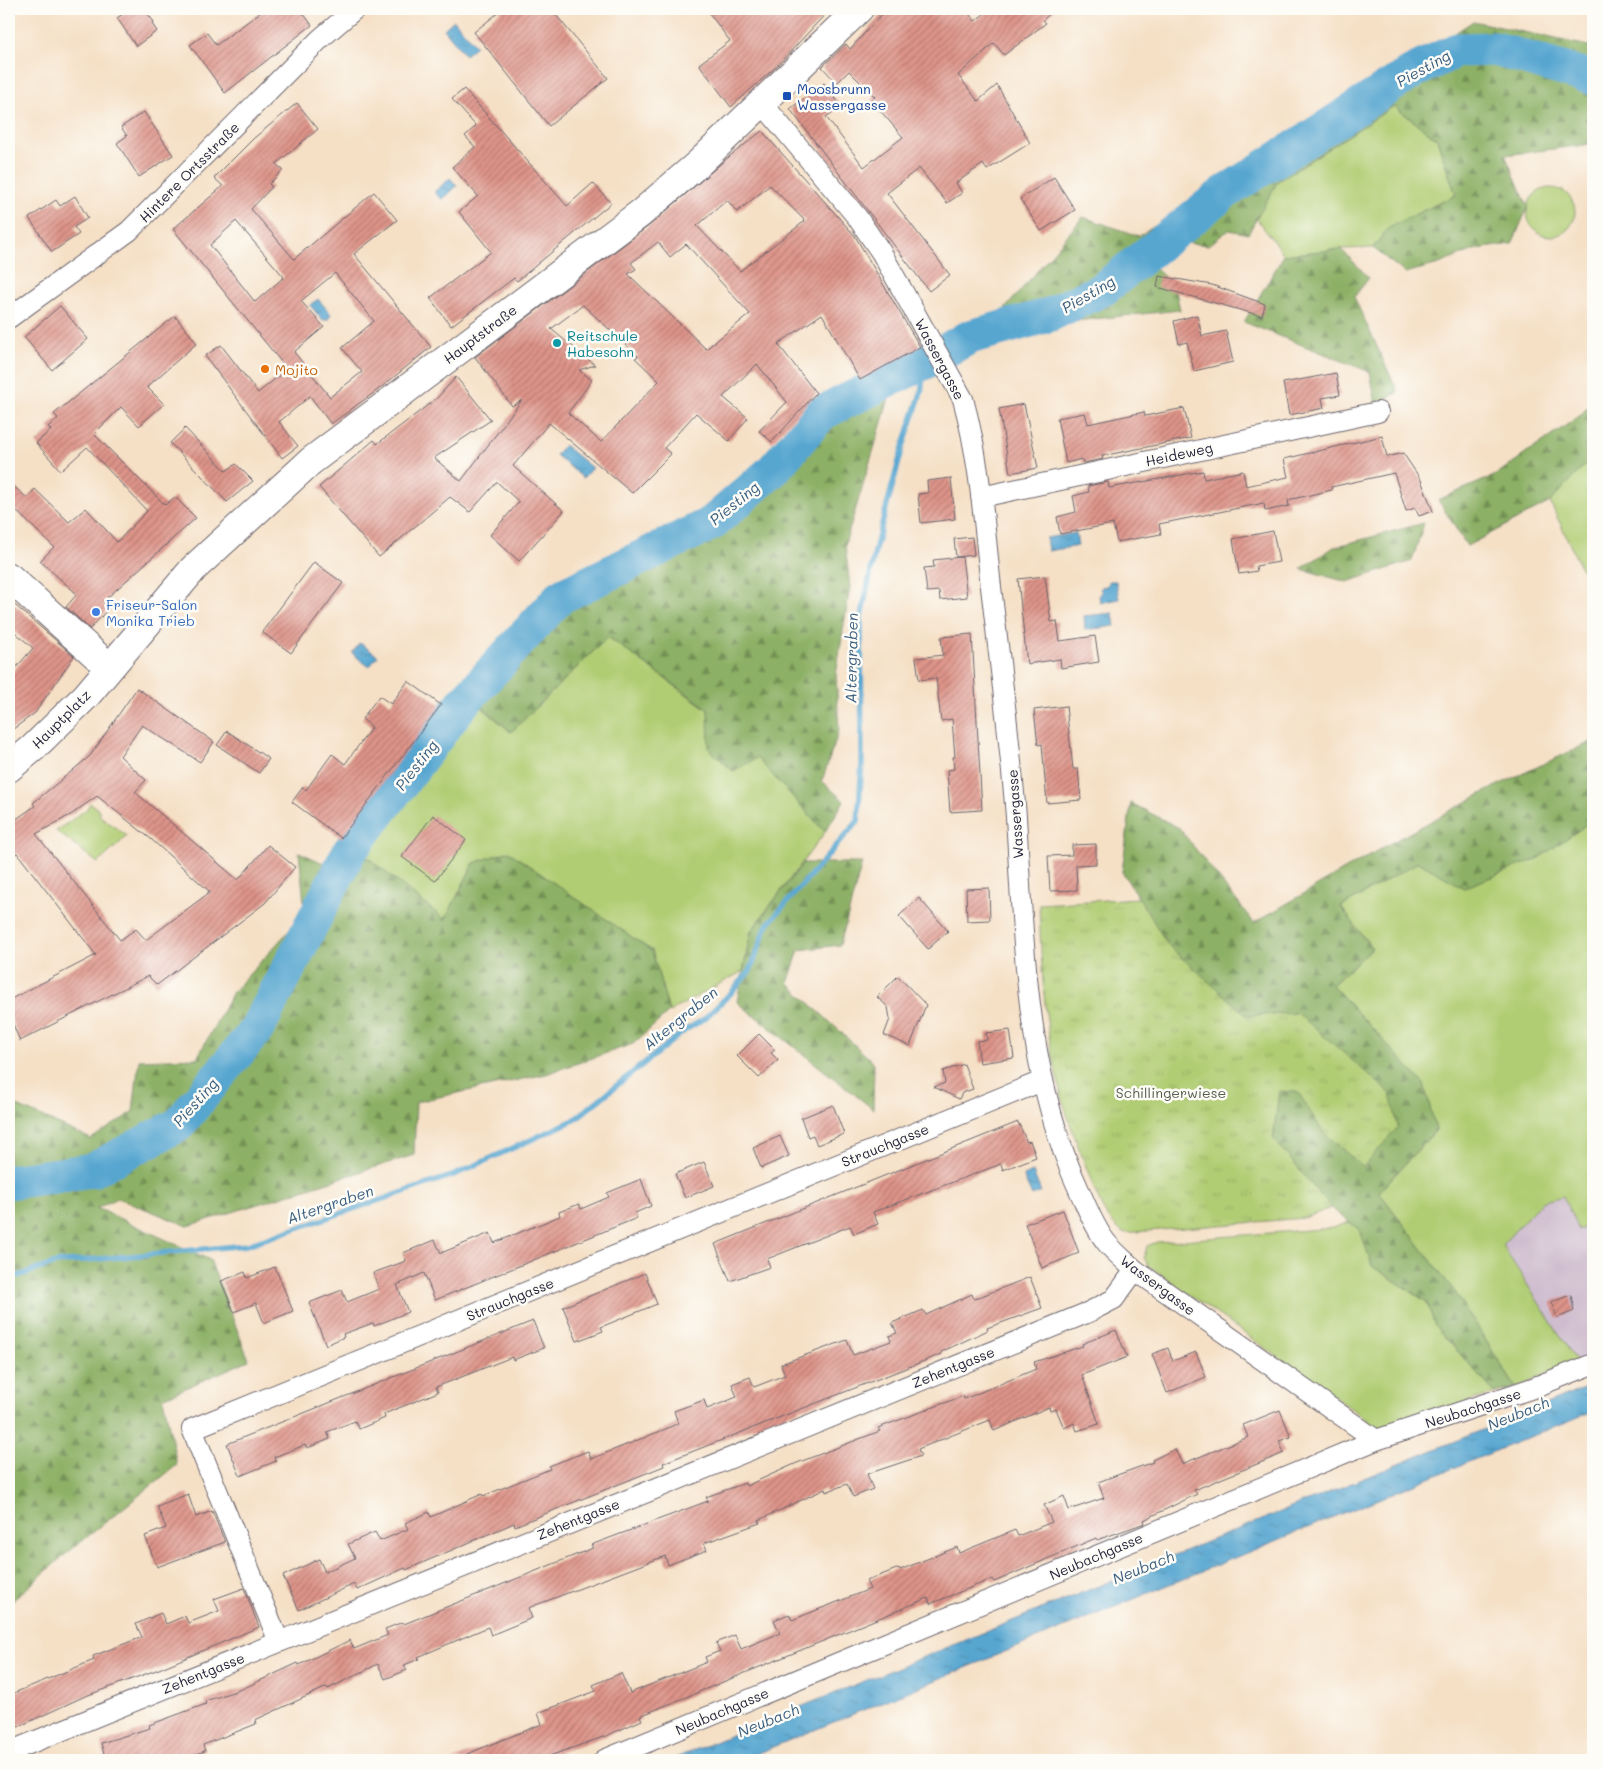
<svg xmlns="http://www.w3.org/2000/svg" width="1602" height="1769" font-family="Mali,sans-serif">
	<defs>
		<pattern id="forest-firs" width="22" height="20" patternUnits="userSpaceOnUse" patternTransform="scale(1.25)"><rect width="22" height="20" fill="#8cb065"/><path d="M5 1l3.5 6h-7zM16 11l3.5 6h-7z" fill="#728f54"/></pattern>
		<pattern id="park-tufts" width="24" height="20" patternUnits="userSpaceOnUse" patternTransform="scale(1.25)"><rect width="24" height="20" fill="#b1cd73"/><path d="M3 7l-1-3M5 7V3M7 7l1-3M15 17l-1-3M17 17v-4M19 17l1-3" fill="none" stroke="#98b064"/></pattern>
		<pattern id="water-ripples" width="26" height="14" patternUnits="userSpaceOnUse" patternTransform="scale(1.25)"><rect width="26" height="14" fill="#56a6d0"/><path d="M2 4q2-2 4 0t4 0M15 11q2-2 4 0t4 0" fill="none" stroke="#4787aa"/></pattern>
		<pattern id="building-hatch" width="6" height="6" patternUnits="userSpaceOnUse" patternTransform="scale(1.25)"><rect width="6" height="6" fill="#de9489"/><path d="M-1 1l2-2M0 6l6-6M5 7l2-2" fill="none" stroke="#b47871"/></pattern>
	</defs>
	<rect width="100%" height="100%" fill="#fdfcf7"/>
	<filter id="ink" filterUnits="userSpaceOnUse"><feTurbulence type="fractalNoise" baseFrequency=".02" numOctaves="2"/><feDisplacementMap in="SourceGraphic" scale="10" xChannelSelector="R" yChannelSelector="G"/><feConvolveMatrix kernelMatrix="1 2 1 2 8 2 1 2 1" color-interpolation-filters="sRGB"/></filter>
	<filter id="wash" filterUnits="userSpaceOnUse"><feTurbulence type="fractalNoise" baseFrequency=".0096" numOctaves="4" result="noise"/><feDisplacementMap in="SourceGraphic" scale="20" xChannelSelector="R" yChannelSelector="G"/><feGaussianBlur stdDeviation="1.12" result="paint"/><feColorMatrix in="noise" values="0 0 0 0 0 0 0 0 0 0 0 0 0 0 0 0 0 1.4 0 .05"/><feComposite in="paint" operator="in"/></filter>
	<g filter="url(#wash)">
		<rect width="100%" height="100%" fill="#f5e0c6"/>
		<!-- industrial -->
		<path fill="#cfbdcf" d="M1563 1196 1578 1230 1593 1224V1358L1576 1361 1502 1245 1541 1202Z"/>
		<!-- green -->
		<path fill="#b1cd73" stroke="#6a7857" d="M1394 106 1437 139 1456 195 1389 227 1373 248 1341 249 1284 255 1256 218 1278 181Z
			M1527 212a24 24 0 1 1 48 0a24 24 0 1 1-48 0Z
			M1593 456V594L1550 502Z
			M608 637 708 710 757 757 825 832 751 931 743 971 669 1012 652 950 474 863 445 920 361 854 456 727 478 704 511 732Z
			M90 803 99 810 100 816 127 836 98 863 56 831 87 809Z
			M1593 820V1224L1578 1230 1563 1196 1541 1202 1502 1245 1576 1361 1516 1388 1457 1295 1379 1192 1436 1130 1423 1084 1332 985 1372 948 1341 907 1418 862Z
			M1349 1222 1360 1230 1373 1266 1427 1302 1435 1326 1495 1393 1392 1427H1377L1149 1266 1144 1258 1147 1246 1157 1242 1333 1228Z"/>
		<!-- forest -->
		<path fill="url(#forest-firs)" stroke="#576950" d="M1473 21 1593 47V144L1505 155 1528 207 1512 244 1477 249 1439 264 1405 273 1373 248 1389 227 1456 195 1437 139 1394 106 1278 181 1248 234 1229 230 1208 245 1181 242 1154 267 1175 287 1180 310 987 330 1083 217 1139 236 1387 79Z
			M1341 249 1369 278 1354 297 1398 392 1376 405 1370 372 1244 322 1284 255Z
			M892 389 845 544 850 587 836 675 839 730 822 781 844 801 825 832 757 758 733 771 709 749 708 709 608 637 511 732 473 698 565 606 662 556 726 527 833 418Z
			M1593 400V456L1550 502 1467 546 1438 500 1494 476 1581 415Z
			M1424 523 1412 561 1347 582 1301 569 1334 547Z
			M1593 741V820L1539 858 1464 888 1418 862 1341 907 1372 948 1332 985 1424 1084 1436 1130 1379 1192 1457 1295 1516 1388 1495 1393 1435 1326 1427 1302 1372 1266 1360 1230 1331 1208 1273 1138 1279 1091H1298L1323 1132 1297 1013 1247 1016 1168 945 1122 872 1131 803 1179 828 1254 923 1387 845 1496 786Z
			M350 843 445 920 474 863 508 851 652 951 669 1012 633 1044 546 1074 416 1102 414 1155 188 1226 118 1198 97 1208 210 1260 249 1360 163 1398 177 1465 61 1558 9 1604V1109L13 1104 91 1139 133 1112 139 1060 197 1058 233 992 305 913 299 852 332 867Z
			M803 863H862L840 945 799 950 788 983 874 1063 873 1109 737 1002 751 931Z"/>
		<!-- park -->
		<path fill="url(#park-tufts)" stroke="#6a7857" d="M1139 898 1168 945 1247 1016 1297 1013 1390 1093 1398 1127 1363 1167 1323 1132 1298 1092 1279 1091 1273 1138 1331 1208 1304 1218 1124 1233C1104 1221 1096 1193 1088 1172 1077 1144 1066 1115 1059 1086 1044 1027 1041 964 1039 904Z"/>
		<!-- water -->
		<path fill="url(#water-ripples)" stroke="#3c6486" d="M454 20 476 46 465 55 444 29Z
			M450 178 457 186 442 200 434 192Z
			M318 299 331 314 327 321 326 319 323 321 310 305Z
			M564 445 592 468 583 478 556 455Z
			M1076 533 1078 546 1048 551 1046 538Z
			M1109 581H1116L1119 599 1100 603 1099 595 1102 592 1100 589 1103 586 1106 587Z
			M1113 613 1115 626 1085 630 1084 616Z
			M360 643 378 656 369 667 352 653Z
			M1033 1172 1041 1192 1032 1196 1023 1176Z
			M1593 1385V1411L741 1760H670Z"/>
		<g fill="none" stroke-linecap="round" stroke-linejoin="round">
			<!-- stream -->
			<path stroke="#56a6d0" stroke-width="5.5" d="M9 1279 56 1263 247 1245 454 1175 574 1120 684 1031 704 1019 731 993 750 971 767 925 858 821 862 763 861 618 876 546 902 450 921 393 925 362"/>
			<!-- river -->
			<path stroke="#56a6d0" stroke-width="35" d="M9 1182 93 1170 178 1125 257 1029 349 852 462 704 560 597 712 523 772 471 822 413 925 362 970 337 1049 315 1103 289 1224 193 1414 71 1457 50 1495 49 1593 78"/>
		</g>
		<g id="blocks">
			<!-- building -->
			<path fill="url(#building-hatch)" fill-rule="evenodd" d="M130 9H144L154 22 152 24 157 31 136 46 117 18Z
				M265 9H300L312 25 225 93 190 45 207 33 216 45Z
				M503 9H551L608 78 549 126 474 32Z
				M706 9H830L779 64 731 107 699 64 730 41Z
				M887 9H965L975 21 990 9H1055L1043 20 1046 23 1004 55 994 43 958 75 978 101 997 85 1030 143 987 170 983 164 956 183 962 193 947 203 919 168 887 193 950 275 929 291 790 109 824 83 841 106 826 117 864 167 903 137 871 100 875 97 849 71 837 83 822 67 846 44 850 49Z
				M464 89 567 206 593 183 611 203 517 281 514 278 451 326 430 298 491 252 459 212 478 196 452 167 475 147 465 136 476 126 452 99Z
				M297 103 318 129 276 164 283 170 269 184 272 187 251 209 294 259 374 192 397 220 354 254 431 347 379 389 331 424 310 396 279 422 298 446 282 458 205 356 221 345 258 393 287 369 173 229 223 186 214 178 254 138ZM236 221 284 277 255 302 210 245ZM335 273 374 321 342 348 362 372 330 397 294 352 324 327 301 301Z
				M144 112 173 155 139 177 117 143 127 136 121 127Z
				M762 131 855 236 920 347 860 380 822 314 778 344 816 393 772 442 759 431 787 402 757 364 723 397 748 418 729 441 696 413 664 448 671 454 632 493 549 423 513 466 564 511 519 561 490 535 519 502 497 482 470 512 450 497 379 557 319 487 374 440 377 444 437 398 456 377 491 420 434 458 461 481 522 400 512 406 475 357 650 225 725 160ZM770 185 805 221 740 271 697 226 727 200 737 212ZM658 242 670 257 686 244 750 314 706 349 628 274 636 269 631 263ZM583 305 638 356 635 358 659 381 601 442 568 413 592 380 579 370 595 365 551 329Z
				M1054 177 1075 210 1041 231 1020 199Z
				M75 196 88 218 74 227 79 234 52 252 29 218 56 200 60 206Z
				M1159 276 1212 285 1265 304 1262 316 1157 287Z
				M60 306 88 339 52 370 24 337Z
				M1197 315 1202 336 1226 331 1233 362 1194 371 1187 342 1179 344 1174 321Z
				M175 316 197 343 147 387 164 404 139 426 121 407 94 434 165 505 175 497 196 518 107 598 113 604 90 629 66 607 77 594 40 561 54 547 9 504V482L27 498 35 489 69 522 86 508 117 542 147 511 87 447 61 471 36 443 51 430 48 427 58 418 54 414Z
				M1336 373 1340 395 1322 398 1324 408 1289 415 1283 383Z
				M1024 404 1038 468 1010 473 999 409Z
				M1184 408 1191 438 1102 456 1103 459 1083 463 1082 459 1066 463 1057 418 1085 413 1088 424 1144 412 1145 416Z
				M185 428 226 471 236 464 253 481 227 502 170 443Z
				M1382 436 1387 457 1403 453 1421 480 1433 511 1419 516 1415 508 1406 511 1394 473 1331 487 1332 490 1288 500 1289 506 1265 511 1264 503 1159 524 1161 534 1117 542 1113 524 1060 534 1057 517 1076 512 1073 496 1089 492 1088 486 1108 482 1109 488 1203 471 1204 479 1243 471 1246 486 1288 477 1284 459Z
				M951 478 955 519 921 523 918 494 928 493 927 481Z
				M1273 531 1279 562 1256 566 1257 571 1239 574 1233 539Z
				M972 537 974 555 956 557 954 539Z
				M962 557 967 597 940 600 939 591 927 592 924 568 934 567 933 560Z
				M314 562 343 583 291 653 262 632Z
				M1045 576 1051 622 1057 621 1060 641 1095 636 1099 662 1061 668 1060 659 1027 664 1018 579Z
				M9 600 74 656 35 713 9 732V676L33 648 9 627Z
				M972 634 982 810 950 812 947 770 954 769 953 757H955L952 719 941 721 936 678 919 680 916 658 943 655 941 637Z
				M408 681 441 705 341 838 292 802 303 787 306 790 332 754 345 764 372 727 362 719 379 696 391 704Z
				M137 688 214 742 200 762 142 725 120 756 146 780 135 792 238 880 268 845 295 867 265 903 157 985 148 976 20 1041 9 1015V1000L96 955 17 853 9 858V824L35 806 33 803 90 756ZM97 796 151 839 210 892 146 940 136 929 120 940 36 834 72 814Z
				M1066 706 1073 769H1078L1081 800 1047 803 1042 744 1038 745 1034 710Z
				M227 731 269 759 259 773 217 745Z
				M433 815 466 840 435 881 402 857Z
				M1096 844V864L1076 865 1077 890 1050 891 1048 856 1072 855V845Z
				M989 888 990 920 967 921 966 889Z
				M919 898 948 931 928 949 899 916Z
				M898 976 926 1005 910 1046 884 1035 890 1019 888 1007 877 997Z
				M1010 1030 1014 1058 980 1063 977 1041 987 1040 986 1033Z
				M759 1034 775 1050 771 1053 778 1060 759 1078 737 1056Z
				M964 1064 973 1089 962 1093 959 1099 934 1087 945 1083 943 1071Z
				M833 1105 844 1134 817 1145 813 1135 808 1137 801 1118Z
				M1018 1122 1027 1142 1030 1141 1036 1157 1003 1170 1001 1164 873 1212 878 1224 854 1234 850 1226 767 1259 770 1267 730 1281 715 1244Z
				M780 1136 789 1156 761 1168 753 1148Z
				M704 1162 714 1186 685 1198 675 1174Z
				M641 1179 651 1206 635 1213 637 1218 435 1300 424 1273 397 1285 408 1312 374 1326 373 1323 343 1334 344 1337 326 1345 309 1303 342 1290 347 1302 379 1289 373 1273 406 1261 403 1253 435 1240 441 1253 490 1233 494 1243 560 1216 559 1212 579 1204 581 1209 609 1197 607 1193Z
				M1063 1210 1079 1253 1042 1268 1025 1224Z
				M275 1267 293 1311 264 1323 256 1303 234 1312 221 1281 245 1272 247 1278Z
				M645 1273 657 1304 601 1327 603 1331 577 1341 563 1307Z
				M1030 1277 1042 1308 987 1328 988 1330 941 1352 942 1354 663 1463 664 1466 552 1511 515 1526 514 1523 406 1570 405 1568 357 1590 354 1584 299 1610 283 1576 319 1559 325 1572 355 1558 348 1544 375 1532 380 1541 408 1529 405 1523 429 1512 431 1517 482 1494 483 1496 550 1469 549 1466 588 1451 591 1459 668 1428 678 1423 674 1411 704 1400 707 1409 737 1397 732 1384 750 1377 754 1387 785 1375 781 1364 847 1340 853 1355 891 1341 889 1336 897 1333 892 1323 923 1310 926 1315 972 1294 974 1299Z
				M1571 1295 1574 1311 1557 1318 1551 1302Z
				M533 1321 544 1348 513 1360 512 1357 436 1387 438 1392 384 1414 385 1418 359 1429 355 1421 327 1432 330 1439 307 1448 305 1445 274 1457 276 1461 240 1476 227 1444Z
				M1116 1330 1127 1357 1082 1375 1099 1424 1077 1431 1074 1423 1064 1428 1056 1409 1050 1411 1049 1407 994 1431 990 1420 918 1449 921 1456 867 1474 873 1489 853 1497 847 1484 826 1492 825 1489 759 1520 760 1523 704 1543 707 1550 668 1565 665 1556 528 1608 532 1618 491 1635 488 1627 418 1657 419 1659 404 1665 407 1670 385 1679 378 1664 328 1689 327 1687 255 1720 256 1724 203 1745 205 1751 180 1760H106L101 1743 150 1728 149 1725 206 1704 205 1701 242 1689 298 1663 299 1665 350 1640 354 1649 388 1635 385 1629 403 1622 404 1624 593 1548 591 1545 708 1501 706 1497 745 1483 746 1486 797 1463 880 1431 878 1428 963 1396 964 1399 1036 1369 1034 1362 1083 1346 1082 1344Z
				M1168 1348 1173 1361 1196 1352 1206 1377 1167 1393 1152 1354Z
				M1280 1410 1291 1437 1279 1441 1284 1453 1194 1490 1197 1494 1144 1520 1145 1523 1097 1540 1096 1538 994 1582 992 1579 930 1604 928 1598 640 1716 642 1720 606 1736 538 1760H452L542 1724 538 1713 596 1691 593 1685 621 1673 630 1693 707 1662 705 1657 720 1651 716 1643 735 1635 741 1649 780 1633 774 1620 789 1614 792 1620 870 1589 866 1581 899 1568 900 1570 957 1547 959 1553 1015 1530 1018 1536 1052 1522 1044 1505 1064 1496 1069 1510 1104 1498 1098 1482 1153 1462 1152 1460 1175 1449 1182 1464 1248 1437 1243 1425Z
				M188 1494 196 1517 212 1511 225 1542 157 1567 145 1536 166 1528 157 1506Z
				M244 1588 259 1627 159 1669 83 1697 9 1731V1695L94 1660 93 1656 142 1637 136 1624 161 1613 166 1624 185 1616 188 1623 219 1611 214 1599Z"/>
		</g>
	</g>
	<g filter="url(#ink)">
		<use href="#blocks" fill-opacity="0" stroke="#6c646c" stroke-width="1"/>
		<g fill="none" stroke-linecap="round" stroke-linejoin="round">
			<defs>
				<path id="street" d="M762 103 857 217 881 252 963 399C980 460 984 524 991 587 1000 663 1010 740 1016 817 1024 943 1025 1072 1079 1190 1087 1207 1094 1227 1106 1242 1114 1252 1125 1261 1135 1270L1376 1440
					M9 318 129 231 320 39 355 9
					M981 497 1378 412
					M279 1642 192 1429 1042 1081
					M9 1752 1089 1312 1114 1299 1135 1270
					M604 1760 1376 1440 1530 1389 1593 1364"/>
				<path id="secondary" d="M9 577 109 667
					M9 768 33 748 86 696 194 568 311 461 641 213 699 163 859 9"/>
			</defs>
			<!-- street casing -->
			<use href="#street" stroke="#6c646c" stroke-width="22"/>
			<!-- secondary casing -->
			<use href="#secondary" stroke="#6c646c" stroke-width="30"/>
			<!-- street -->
			<use href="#street" stroke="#fff" stroke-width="20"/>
			<!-- secondary -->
			<use href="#secondary" stroke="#fff" stroke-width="28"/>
		</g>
	</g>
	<!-- markers -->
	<rect fill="#1a4fb4" stroke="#fdfcf7" stroke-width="2" x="782" y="91" width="10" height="10" rx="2.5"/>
	<circle fill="#0f9aa8" stroke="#fdfcf7" stroke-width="2" cx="557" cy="343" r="5"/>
	<circle fill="#e8710a" stroke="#fdfcf7" stroke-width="2" cx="265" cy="369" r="5"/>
	<circle fill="#3f7fe0" stroke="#fdfcf7" stroke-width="2" cx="96" cy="612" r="5"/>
	<g text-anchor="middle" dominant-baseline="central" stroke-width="5" stroke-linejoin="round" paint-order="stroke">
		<!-- transit labels -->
		<g font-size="14" fill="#164399" stroke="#fdfcf7" text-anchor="start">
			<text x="797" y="88">Moosbrunn<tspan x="797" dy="16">Wassergasse</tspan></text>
		</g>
		<!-- street labels -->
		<g font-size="14" fill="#22223b" stroke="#fdfcf7">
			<text transform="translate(189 172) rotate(-45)">Hintere Ortsstraße</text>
			<text transform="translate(480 334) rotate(-37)">Hauptstraße</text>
			<text transform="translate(940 359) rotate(62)">Wassergasse</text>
			<text transform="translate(1179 454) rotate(-12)">Heideweg</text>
			<text transform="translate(61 719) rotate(-45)">Hauptplatz</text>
			<text transform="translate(1015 814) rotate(-94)">Wassergasse</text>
			<text transform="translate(885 1145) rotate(-22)">Strauchgasse</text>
			<text transform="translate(1158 1285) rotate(37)">Wassergasse</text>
			<text transform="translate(510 1299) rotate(-22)">Strauchgasse</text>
			<text transform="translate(953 1367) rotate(-22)">Zehentgasse</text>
			<text transform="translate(1473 1408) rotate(-18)">Neubachgasse</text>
			<text transform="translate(578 1519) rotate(-22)">Zehentgasse</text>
			<text transform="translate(1096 1556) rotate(-23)">Neubachgasse</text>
			<text transform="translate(203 1673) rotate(-22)">Zehentgasse</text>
			<text transform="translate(722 1711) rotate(-23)">Neubachgasse</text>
		</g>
		<!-- culture labels -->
		<g font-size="14" fill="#0d838f" stroke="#fdfcf7" text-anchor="start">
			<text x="567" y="335">Reitschule<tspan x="567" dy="16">Habesohn</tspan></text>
		</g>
		<!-- food labels -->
		<g font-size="14" fill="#c56008" stroke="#fdfcf7" text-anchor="start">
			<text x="275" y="369">Mojito</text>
		</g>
		<!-- shop labels -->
		<g font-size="14" fill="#366cbe" stroke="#fdfcf7" text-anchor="start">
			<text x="106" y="604">Friseur-Salon<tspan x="106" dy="16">Monika Trieb</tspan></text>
		</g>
		<!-- park labels -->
		<g font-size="14" fill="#545e4f" stroke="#fdfcf7">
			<text x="1171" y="1092">Schillingerwiese</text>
		</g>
		<!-- water labels -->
		<g font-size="15" font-style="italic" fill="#395d7e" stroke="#fdfcf7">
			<text transform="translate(1423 68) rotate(-29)">Piesting</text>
			<text transform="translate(1088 294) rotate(-30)">Piesting</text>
			<text transform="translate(734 503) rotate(-39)">Piesting</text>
			<text transform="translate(851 658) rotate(-89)">Altergraben</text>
			<text transform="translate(416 765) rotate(-52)">Piesting</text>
			<text transform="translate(680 1018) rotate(-39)">Altergraben</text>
			<text transform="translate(195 1102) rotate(-48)">Piesting</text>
			<text transform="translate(330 1204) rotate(-19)">Altergraben</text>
			<text transform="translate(1518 1413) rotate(-22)">Neubach</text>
			<text transform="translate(1143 1567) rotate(-22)">Neubach</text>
			<text transform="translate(768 1720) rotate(-22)">Neubach</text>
		</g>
	</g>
	<!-- margin -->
	<rect width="1602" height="1769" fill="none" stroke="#fdfcf7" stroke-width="30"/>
</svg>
